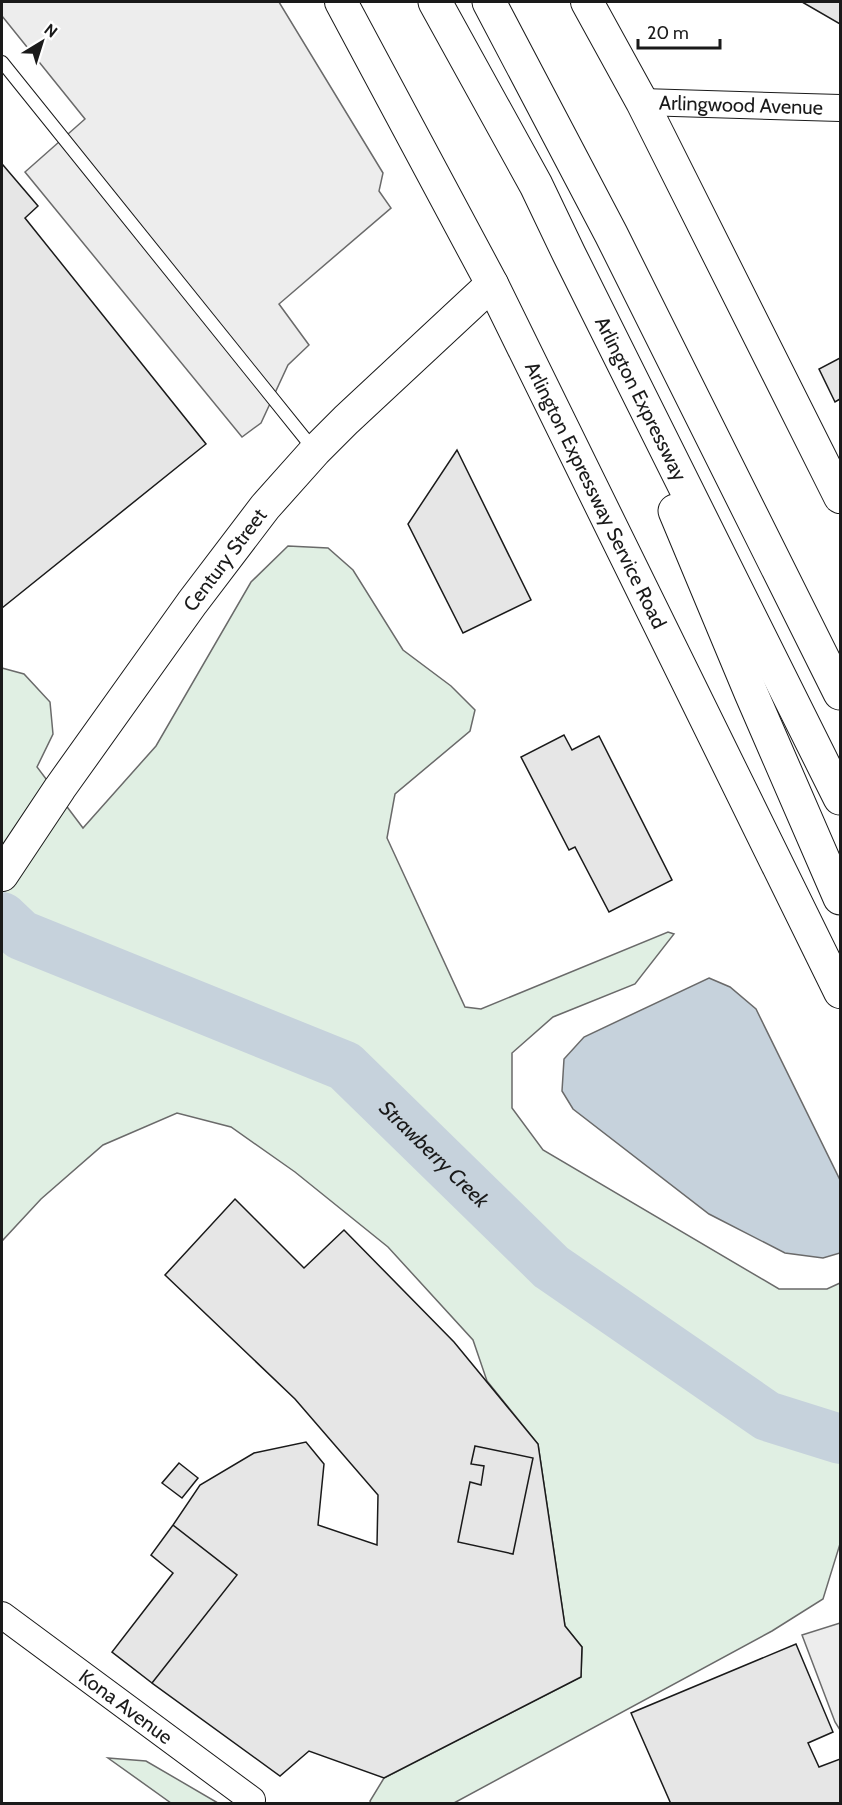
<svg xmlns="http://www.w3.org/2000/svg" width="842" height="1805" font-family="Cabin,sans-serif">
	<rect width="100%" height="100%" fill="#fff"/>
	<!-- green -->
	<path fill="#e0efe3" stroke="#6a6a6a" stroke-width="1.5" d="M288 546 328 548 353 570 403 650 451 686 475 710 470 731 395 794 387 838 465 1007 481 1009 668 932 674 934 635 984 553 1017 512 1053V1108L543 1150 779 1289H827L840 1283V1544L823 1599 772 1631 454 1803H371L370 1801 384 1778 581 1677 582 1647 565 1626 538 1444 487 1381 473 1340 388 1247 295 1172 231 1127 177 1113 103 1145 41 1199 2 1241V668L24 674 50 702 53 734 37 767 83 828 156 746 251 582Z
		M108 1758 146 1761 218 1803H171Z"/>
	<!-- parking -->
	<path fill="#ededed" stroke="#6a6a6a" stroke-width="1.5" d="M2 2H279L383 173 379 191 391 208 279 304 309 345 288 365 261 423 242 437 25 172 85 119 2 16Z
		M840 1623V1730L835 1722 802 1635Z"/>
	<!-- water -->
	<path fill="#c6d2dc" stroke="#6a6a6a" stroke-width="1.5" d="M709 978 730 987 756 1009 840 1180V1253L823 1258 785 1253 709 1214 573 1109 562 1091 564 1059 584 1037Z"/>
	<g fill="none" stroke-linecap="round" stroke-linejoin="round">
		<!-- river -->
		<path stroke="#c6d2dc" stroke-width="50" id="s1" d="M2 917 21 935 345 1066 551 1267 767 1416 840 1439"/>
	</g>
	<!-- building -->
	<path fill="#e6e6e6" stroke="#1a1a1a" stroke-width="1.5" d="M802 2H840V24Z
		M3 165 38 206 25 218 206 444 2 608V167Z
		M840 358V399L835 402 819 369Z
		M457 450 531 600 463 633 408 524Z
		M564 735 572 750 599 736 672 880 609 912 575 847 569 850 521 757Z
		M235 1199 304 1268 344 1230 454 1342 538 1444 565 1626 582 1647 581 1677 384 1778 309 1751 280 1776 152 1683 237 1575 173 1525 200 1485 254 1453 306 1442 324 1464 318 1525 377 1545 378 1495 295 1399 165 1275Z
		M475 1446 533 1458 513 1554 458 1542 470 1482 481 1485 484 1466 471 1464Z
		M179 1463 198 1478 182 1498 162 1483Z
		M173 1525 237 1575 152 1683 112 1652 173 1573 151 1555Z
		M796 1644 833 1732 808 1743 819 1767 840 1759V1804H671L631 1713Z"/>
	<g fill="none" stroke-linecap="round" stroke-linejoin="round">
		<defs>
			<path id="service" d="M2 62 315 451"/>
			<g id="minor">
				<path id="s2" d="M642 102 840 108"/>
				<path id="s3" d="M2 1615 252 1800"/>
			</g>
			<g id="tertiary">
				<path id="s4" d="M341 2 492 284 840 992"/>
				<path d="M587 2 642 102 840 497"/>
				<path id="s5" d="M2 875 60 788 192 603 265 507 315 451 346 420 492 284"/>
			</g>
			<g id="motorway">
				<path id="s6" d="M435 2 536 185 569 254 840 798"/>
				<path d="M489 2 611 234 840 693"/>
				<path d="M675 511 751 693 840 898"/>
			</g>
		</defs>
		<!-- service casing -->
		<use href="#service" stroke="#1a1a1a" stroke-width="14"/>
		<!-- minor casing -->
		<use href="#minor" stroke="#1a1a1a" stroke-width="28"/>
		<!-- tertiary casing -->
		<use href="#tertiary" stroke="#1a1a1a" stroke-width="34"/>
		<!-- motorway casing -->
		<use href="#motorway" stroke="#1a1a1a" stroke-width="35"/>
		<!-- service -->
		<use href="#service" stroke="#fff" stroke-width="12"/>
		<!-- minor -->
		<use href="#minor" stroke="#fff" stroke-width="26"/>
		<!-- tertiary -->
		<use href="#tertiary" stroke="#fff" stroke-width="32"/>
		<!-- motorway -->
		<use href="#motorway" stroke="#fff" stroke-width="33"/>
	</g>
	<g text-anchor="middle" dominant-baseline="central" stroke-width="4.5" stroke-linejoin="round" paint-order="stroke">
		<!-- street labels -->
		<g font-size="20" fill="#1a1a1a" stroke="#fff">
			<text stroke="none"><textPath href="#s2" startOffset="99">Arlingwood Avenue</textPath></text>
			<text stroke="none"><textPath href="#s6" startOffset="447">Arlington Expressway</textPath></text>
			<text stroke="none"><textPath href="#s4" startOffset="555">Arlington Expressway Service Road</textPath></text>
			<text stroke="none"><textPath href="#s5" startOffset="386">Century Street</textPath></text>
			<text stroke="none"><textPath href="#s3" startOffset="154">Kona Avenue</textPath></text>
		</g>
		<!-- water labels -->
		<g font-size="21" font-style="italic" fill="#1a1a1a" stroke="#fff">
			<text stroke="none"><textPath href="#s1" startOffset="501">Strawberry Creek</textPath></text>
		</g>
	</g>
	<!-- border -->
	<rect width="842" height="1805" fill="none" stroke="#1a1a1a" stroke-width="6"/>
	<!-- north arrow -->
	<g transform="translate(42 42) rotate(38)" stroke="#ffffff" stroke-width="4.5" paint-order="stroke">
	<path d="M0-4.5L10 22L0 15L-10 22Z" fill="#1a1a1a"/>
	<text y="-9" font-size="16" font-weight="bold" text-anchor="middle" fill="#1a1a1a">N</text>
	</g>
	<!-- scale -->
	<path d="M638 39v9h82v-9" fill="none" stroke="#1a1a1a" stroke-width="3"/>
	<text x="647" y="39" font-size="18" fill="#1a1a1a" stroke="#ffffff" stroke-width="4.5" paint-order="stroke">20 m</text>
</svg>
